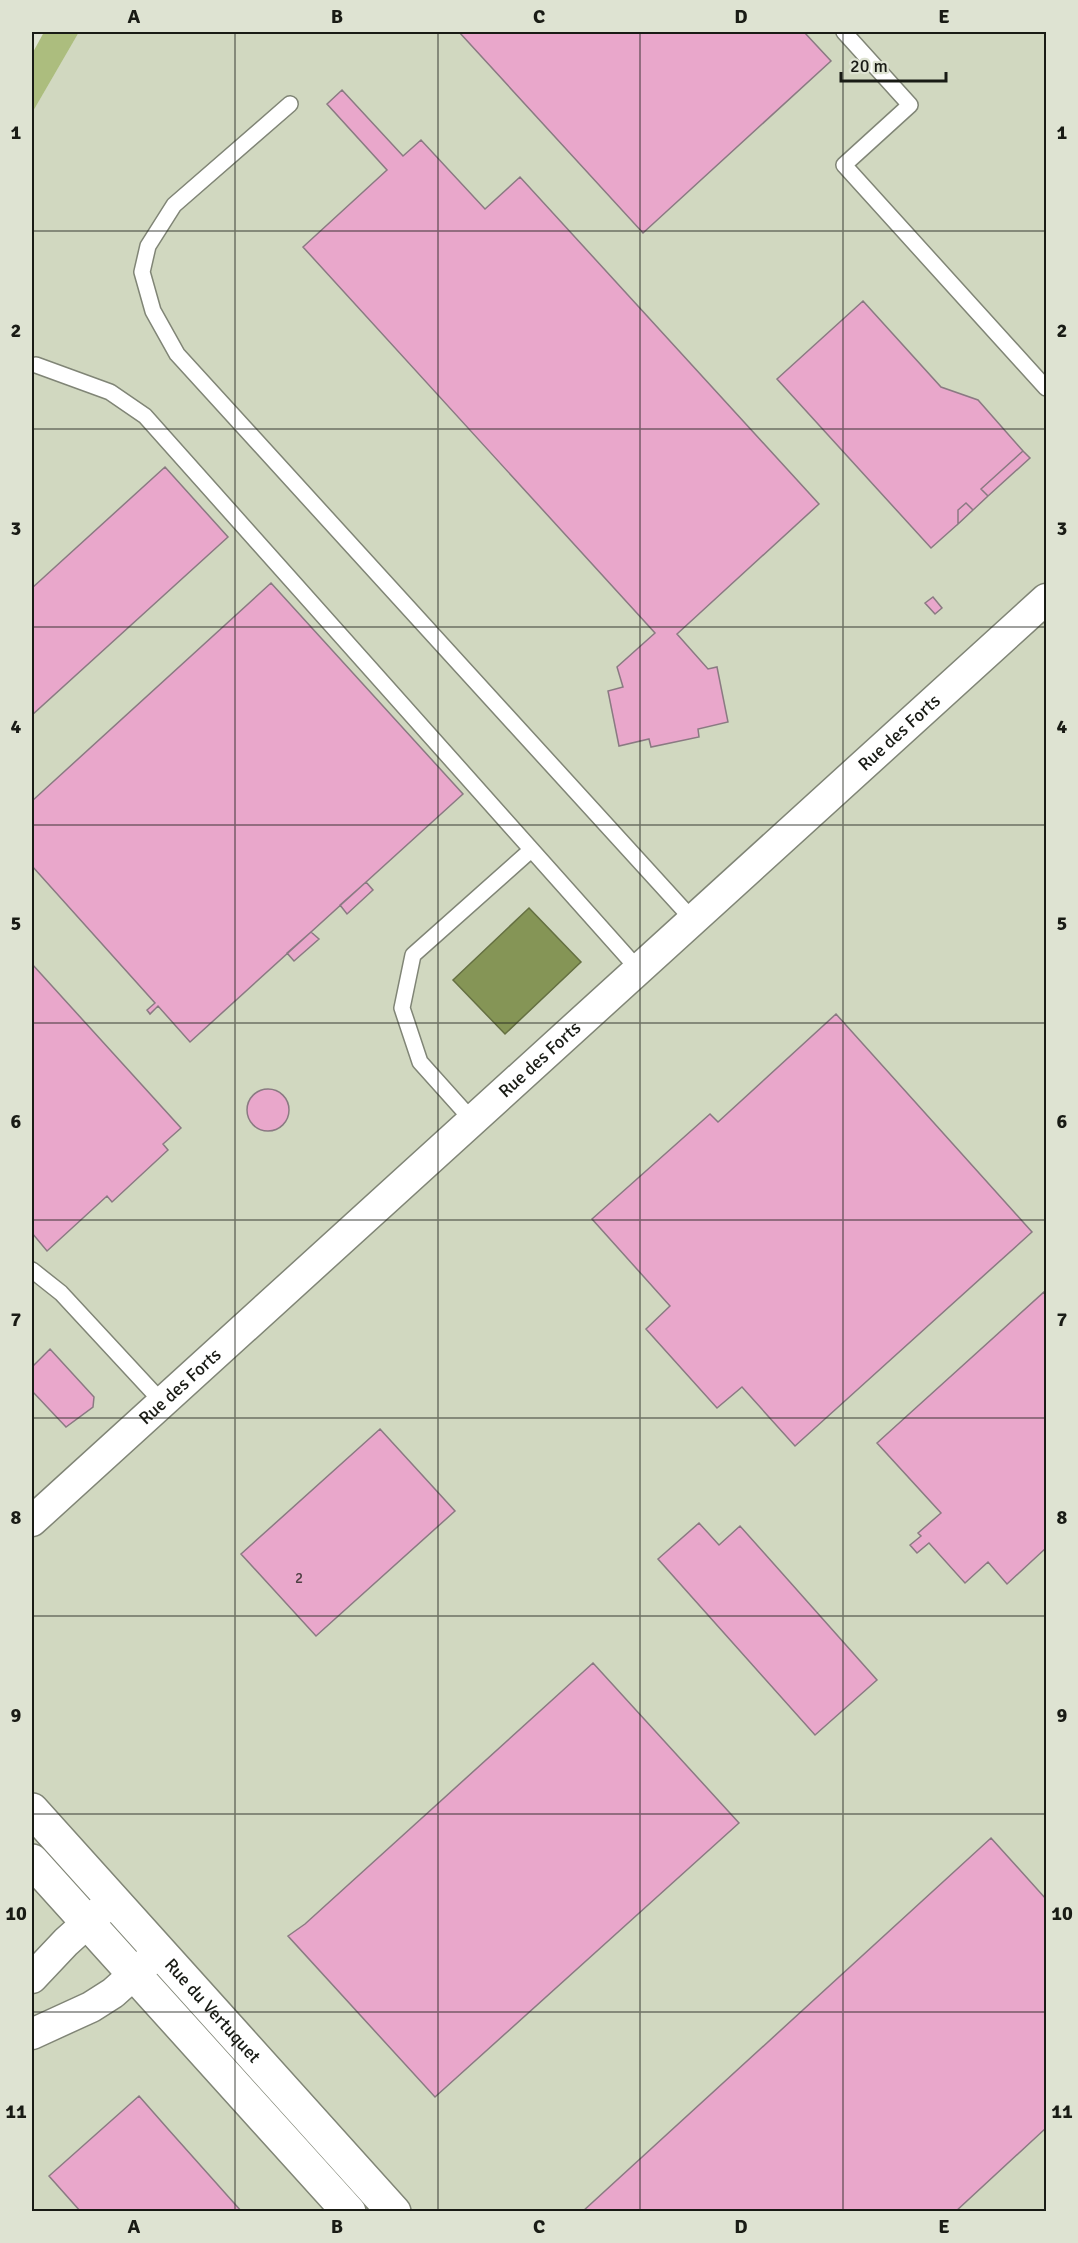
<svg xmlns="http://www.w3.org/2000/svg" width="1078" height="2243" font-family="Signika,sans-serif">
	<rect width="100%" height="100%" fill="#dee3d2"/>
	<!-- built -->
	<path fill="#d1d8c0" d="M79 32H1046V2211L32 2212V113Z"/>
	<!-- green -->
	<path fill="#acbd7e" d="M44 32H79L32 113V54Z"/>
	<!-- water -->
	<path fill="#859556" stroke="#657042" stroke-width="1.5" d="M529 908 581 962 505 1034 453 980Z"/>
	<!-- building -->
	<path fill="#e9a7cb" stroke="#8a7a82" stroke-width="1.5" d="M459 32H804L831 61 643 233Z
		M342 90 403 156 421 140 485 209 520 177 819 504 677 634 708 669 717 667 728 722 698 729 699 737 651 747 649 739 619 746 608 691 623 687 617 667 655 633 303 247 387 170 327 104Z
		M863 301 941 387 978 400 1023 451 981 489 988 496 973 510 966 503 958 510V524L931 548 777 379Z
		M1023 451 1030 458 988 496 981 489Z
		M165 467 228 537 32 715V588Z
		M966 503 973 510 958 524V510Z
		M271 583 463 794 190 1042 158 1006 150 1014 147 1010 155 1003 32 866V801Z
		M933 597 942 608 935 614 925 603Z
		M366 882 373 890 347 914 340 905Z
		M311 932 319 939 294 961 287 953Z
		M32 964 181 1128 163 1144 168 1150 112 1202 107 1196 47 1251 32 1233Z
		M836 1014 1032 1232 795 1446 742 1387 717 1408 646 1329 670 1306 592 1219 710 1114 718 1122Z
		M247 1110a21 21 0 1 1 42 0a21 21 0 1 1-42 0Z
		M1044 1292 1046 1295V1548L1007 1584 988 1562 965 1583 929 1543 917 1553 910 1545 921 1536 918 1533 941 1513 877 1443Z
		M50 1349 94 1397 93 1407 66 1427 32 1391V1367Z
		M380 1429 455 1511 316 1636 241 1554Z
		M699 1523 719 1545 740 1526 877 1680 815 1735 658 1559Z
		M593 1663 739 1823 435 2097 288 1936 305 1924Z
		M991 1838 1046 1899V2128L955 2212H582Z
		M139 2096 168 2129 242 2212H81L49 2176Z"/>
	<g fill="none" stroke-linecap="round" stroke-linejoin="round">
		<defs>
			<path id="lane" d="M844 32 910 105 844 165 1046 388
				M290 104 174 205 148 246 142 272 153 311 177 354 693 920
				M36 365 110 392 145 416 638 969
				M472 1120 420 1062 402 1008 413 955 531 850
				M32 1270 61 1293 162 1402"/>
			<g id="street">
				<path id="s1" d="M32 1521 1046 599"/>
				<path d="M32 1978 66 1942 106 1906"/>
				<path d="M32 2034 91 2007 113 1993 152 1958"/>
			</g>
			<g id="secondary">
				<path id="s2" d="M32 1810 394 2212"/>
				<path d="M32 1861 349 2212"/>
			</g>
		</defs>
		<!-- lane casing -->
		<use href="#lane" stroke="#808576" stroke-width="18"/>
		<!-- street casing -->
		<use href="#street" stroke="#808576" stroke-width="33"/>
		<!-- secondary casing -->
		<use href="#secondary" stroke="#808576" stroke-width="36"/>
		<!-- lane -->
		<use href="#lane" stroke="#fff" stroke-width="15"/>
		<!-- street -->
		<use href="#street" stroke="#fff" stroke-width="30"/>
		<!-- secondary -->
		<use href="#secondary" stroke="#fff" stroke-width="33"/>
	</g>
	<!-- grid -->
	<path fill="none" stroke="#191b15" stroke-width="1.5" stroke-opacity="0.55" d="M235 32V2212M438 32V2212M640 32V2212M843 32V2212M32 231H1046M32 429H1046M32 627H1046M32 825H1046M32 1023H1046M32 1220H1046M32 1418H1046M32 1616H1046M32 1814H1046M32 2012H1046"/>
	<g text-anchor="middle" dominant-baseline="central" stroke-width="4.5" stroke-linejoin="round" paint-order="stroke">
		<!-- number labels -->
		<g font-size="15" fill="#4d3e42">
			<text x="299" y="1578">2</text>
		</g>
		<!-- street labels -->
		<g font-size="18" fill="#191b15" stroke="#dee3d2">
			<text stroke="none"><textPath href="#s1" startOffset="1172">Rue des Forts</textPath></text>
			<text stroke="none"><textPath href="#s1" startOffset="686">Rue des Forts</textPath></text>
			<text stroke="none"><textPath href="#s1" startOffset="200">Rue des Forts</textPath></text>
			<text stroke="none"><textPath href="#s2" startOffset="270">Rue du Vertuquet</textPath></text>
		</g>
	</g>
	<!-- border -->
	<rect width="1078" height="2243" fill="none" stroke="#dee3d2" stroke-width="66"/>
	<!-- scale -->
	<path d="M841 72v9h105v-9" fill="none" stroke="#191b15" stroke-width="3"/>
	<text x="850" y="72" font-size="18" fill="#191b15" stroke="#dee3d2" stroke-width="4.5" paint-order="stroke">20 m</text>
	<rect x="33" y="33" width="1012" height="2177" fill="none" stroke="#191b15" stroke-width="2"/>
	<g font-size="20" text-anchor="middle" font-weight="bold" fill="#191b15">
		<text x="134" y="23">A</text>
		<text x="337" y="23">B</text>
		<text x="539" y="23">C</text>
		<text x="741" y="23">D</text>
		<text x="944" y="23">E</text>
		<text x="16" y="139">1</text>
		<text x="1062" y="139">1</text>
		<text x="16" y="337">2</text>
		<text x="1062" y="337">2</text>
		<text x="16" y="535">3</text>
		<text x="1062" y="535">3</text>
		<text x="16" y="733">4</text>
		<text x="1062" y="733">4</text>
		<text x="16" y="930">5</text>
		<text x="1062" y="930">5</text>
		<text x="16" y="1128">6</text>
		<text x="1062" y="1128">6</text>
		<text x="16" y="1326">7</text>
		<text x="1062" y="1326">7</text>
		<text x="16" y="1524">8</text>
		<text x="1062" y="1524">8</text>
		<text x="16" y="1722">9</text>
		<text x="1062" y="1722">9</text>
		<text x="16" y="1920">10</text>
		<text x="1062" y="1920">10</text>
		<text x="16" y="2118">11</text>
		<text x="1062" y="2118">11</text>
		<text x="134" y="2233">A</text>
		<text x="337" y="2233">B</text>
		<text x="539" y="2233">C</text>
		<text x="741" y="2233">D</text>
		<text x="944" y="2233">E</text>
	</g>
</svg>
